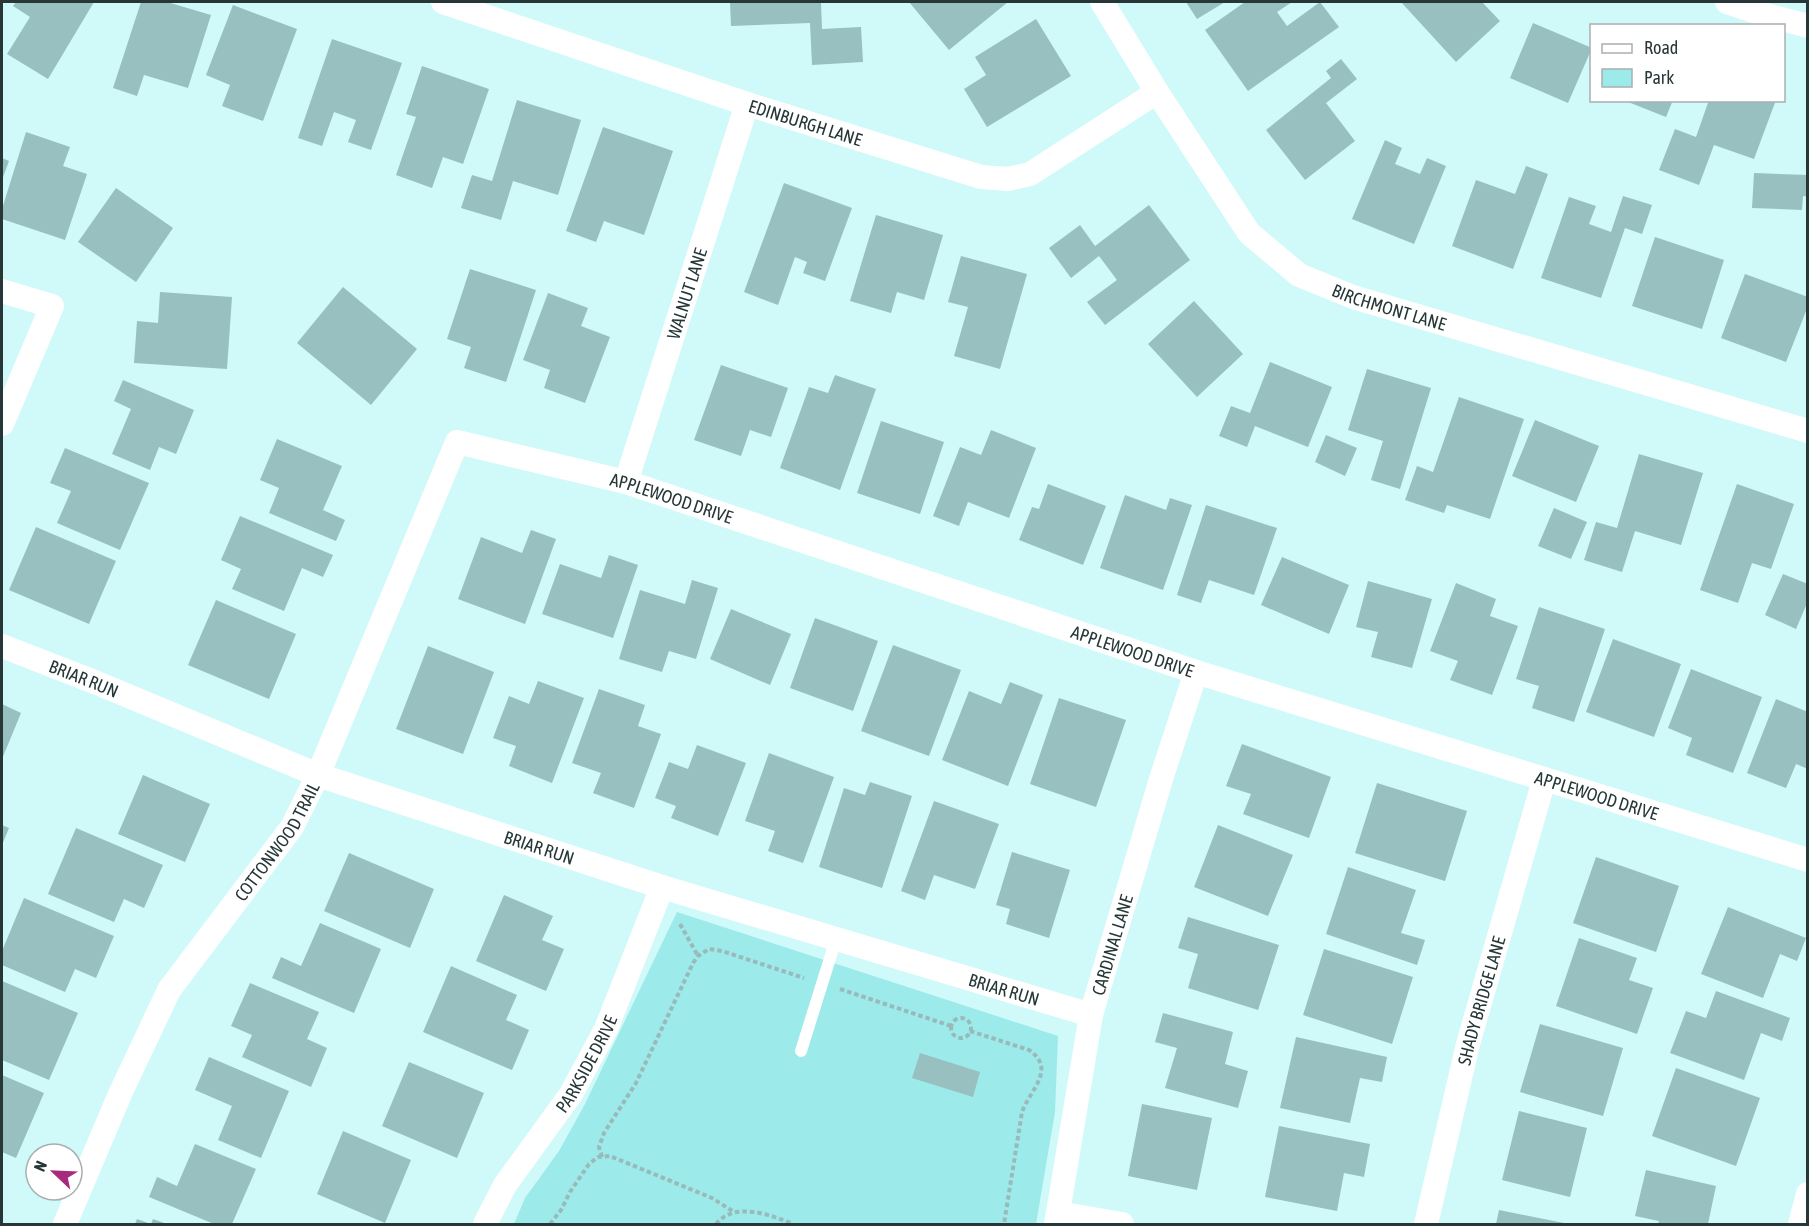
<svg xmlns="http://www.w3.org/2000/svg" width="1809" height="1226" font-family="'Asap Condensed',sans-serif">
	<rect width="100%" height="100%" fill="#d0f9f9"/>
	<!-- green -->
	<path fill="#9ceaea" d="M677 912 1058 1036 1055 1112 1036 1224H514L525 1198 559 1151 585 1104Z"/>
	<!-- building -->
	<path fill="#98c0c0" d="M16 2H94L48 79 7 54 30 17 13 6Z
		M141 2H167L211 15 188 88 144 75 137 96 113 88Z
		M730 2H821L822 29 861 27 863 62 812 65 810 23 731 26Z
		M909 2H1008L949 50Z
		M1186 2H1225L1197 19Z
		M1245 2H1292L1277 12 1287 26 1320 2 1339 27 1248 91 1205 30Z
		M1401 2H1482L1500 21 1456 62Z
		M233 5 297 29 263 121 222 106 230 85 206 75Z
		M1036 19 1071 76 987 127 964 89 986 75 975 57Z
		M1533 23 1592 48 1568 103 1510 78Z
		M332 39 402 63 371 150 348 142 356 120 334 112 322 146 298 138Z
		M1341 59 1357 79 1326 103 1355 141 1305 180 1266 130 1331 78 1326 71Z
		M422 66 489 89 463 164 443 157 432 188 396 175 416 117 406 114Z
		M517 100 581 120 558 195 513 181 501 220 461 208 472 175 492 181Z
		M1623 100H1673L1666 117Z
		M1709 100H1776L1754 159 1714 145 1699 185 1659 170 1675 129 1696 137Z
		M603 127 673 151 644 235 604 221 596 242 566 231Z
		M26 132 70 147 63 166 87 174 65 240 2 219V209Z
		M1385 140 1402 148 1395 164 1420 174 1427 158 1446 166 1414 244 1352 219Z
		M2 158 9 161 2 180Z
		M1526 166 1548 174 1513 269 1452 246 1476 180 1515 194Z
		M1754 173 1808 175V197L1803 196 1802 210 1752 208Z
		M784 183 852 208 825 281 803 273 807 262 795 257 778 305 744 292Z
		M116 188 173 228 136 282 78 242Z
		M1623 196 1652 205 1642 234 1625 228 1601 298 1541 278 1569 197 1596 206 1589 224 1611 232Z
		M1149 205 1190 260 1105 325 1087 302 1117 280 1099 256 1071 278 1049 248 1080 225 1095 246Z
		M876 215 943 235 924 300 897 292 891 313 850 301Z
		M1655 237 1724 260 1702 329 1632 306Z
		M961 256 1027 274 1000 369 954 356 968 307 948 302Z
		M470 269 536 290 506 382 464 368 471 347 447 339Z
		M1745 274 1808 297V306L1786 362 1721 338Z
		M343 287 417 349 371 405 297 343Z
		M160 292 232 297 227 369 134 363 137 321 158 323Z
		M548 293 588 308 581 326 610 337 585 403 544 388 550 370 523 360Z
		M1194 301 1243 354 1197 397 1148 344Z
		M1270 362 1332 387 1308 447 1255 426 1247 447 1219 436 1231 406 1250 413Z
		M721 365 788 388 771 437 750 430 741 456 694 440Z
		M1367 369 1431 388 1400 489 1371 480 1383 441 1348 430Z
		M835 375 876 389 840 490 780 468 809 387 828 393Z
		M123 380 194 410 176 454 159 447 150 470 112 454 131 409 114 401Z
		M1459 397 1524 419 1490 519 1447 505 1444 513 1405 500 1417 466 1433 472Z
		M1535 420 1599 446 1576 502 1512 476Z
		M881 421 944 442 920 514 857 493Z
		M991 430 1036 448 1009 518 968 502 959 526 933 516 960 447 981 455Z
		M1326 435 1357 448 1345 476 1315 462Z
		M277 439 342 466 323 510 345 520 336 541 269 513 279 488 260 480Z
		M65 448 149 483 120 550 57 523 71 491 50 483Z
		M1639 454 1703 473 1681 545 1635 531 1622 572 1584 560 1596 522 1617 528Z
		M1048 484 1106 506 1083 565 1019 540 1032 507 1039 509Z
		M1737 484 1794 504 1771 569 1752 563 1738 603 1700 590Z
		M1125 495 1166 510 1170 498 1192 505 1163 590 1100 568Z
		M1206 505 1277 528 1254 595 1209 580 1201 603 1177 595Z
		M1554 508 1587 522 1571 559 1538 546Z
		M240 516 333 555 323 577 302 568 284 611 232 589 241 569 221 560Z
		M36 527 116 561 89 624 9 590Z
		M531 530 556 539 525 624 458 599 481 537 522 553Z
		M609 555 638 565 613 638 542 614 560 564 601 578Z
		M1282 557 1349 585 1329 634 1261 605Z
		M1783 574 1808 584V601L1796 629 1765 615Z
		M692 580 718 588 696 659 669 651 662 672 619 659 640 590 685 604Z
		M1368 581 1432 599 1412 668 1371 657 1378 632 1356 627Z
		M1456 583 1496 599 1490 616 1518 626 1492 695 1450 680 1458 661 1430 651Z
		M216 600 296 634 269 699 188 665Z
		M1539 607 1605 629 1574 722 1532 708 1539 686 1516 679Z
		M731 609 791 634 770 685 710 659Z
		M815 618 878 641 853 711 790 688Z
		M1613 639 1681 664 1654 737 1586 712Z
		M893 645 961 670 929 756 861 731Z
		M428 646 494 672 463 754 396 729Z
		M1691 669 1762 697 1733 773 1686 755 1692 738 1668 728Z
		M538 681 584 698 552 783 509 766 516 746 493 738 509 696 529 704Z
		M1010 682 1043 695 1008 786 942 760 969 691 1001 704Z
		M599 689 645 705 638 726 661 734 634 808 593 793 601 773 572 763Z
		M1059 698 1126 720 1096 807 1030 784Z
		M1776 699 1808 712V769L1796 764 1786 788 1747 773Z
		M2 704 21 713 2 759Z
		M1242 744 1331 777 1309 838 1243 814 1251 794 1226 786Z
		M697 745 746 763 718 836 671 818 676 806 655 798 669 762 688 769Z
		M769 753 834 777 803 863 768 851 775 831 745 821Z
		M143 775 210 804 185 862 118 834Z
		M870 782 912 796 882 888 819 867 844 788 865 795Z
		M1377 783 1467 811 1445 881 1355 853Z
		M934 801 999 824 975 889 934 875 925 900 901 891Z
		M2 825 9 828 2 845Z
		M1218 825 1293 855 1268 916 1194 887Z
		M76 828 163 865 144 908 124 899 114 922 48 894Z
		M1012 852 1070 870 1049 938 1006 924 1010 909 996 905Z
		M349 853 434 889 410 948 324 911Z
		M1596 857 1679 886 1656 952 1573 923Z
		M1348 867 1416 890 1401 933 1425 940 1417 965 1326 934Z
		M504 895 553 916 542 940 564 949 546 991 476 961Z
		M24 898 114 936 96 978 75 969 65 992 2 965V951Z
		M1728 907 1806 938 1797 961 1780 954 1763 998 1701 974Z
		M1188 917 1279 945 1258 1010 1188 988 1198 954 1178 948Z
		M320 923 381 949 354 1013 272 978 281 957 301 966Z
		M1579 938 1637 958 1629 980 1653 988 1637 1034 1556 1006Z
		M1324 949 1413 977 1392 1044 1303 1015Z
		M451 966 517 995 506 1020 529 1030 512 1070 423 1032Z
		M2 981 78 1013 49 1080 2 1060Z
		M250 983 319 1012 307 1039 327 1048 311 1087 242 1057 252 1035 231 1026Z
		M1716 991 1790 1018 1782 1041 1761 1033 1744 1080 1670 1053 1686 1011 1706 1018Z
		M1163 1013 1233 1032 1225 1064 1248 1071 1238 1108 1165 1088 1177 1048 1155 1042Z
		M1540 1024 1623 1048 1603 1116 1520 1092Z
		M1296 1037 1387 1057 1382 1082 1360 1078 1350 1123 1280 1108Z
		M920 1053 980 1072 973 1097 912 1078Z
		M209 1057 289 1091 261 1158 218 1140 232 1106 195 1090Z
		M409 1062 484 1093 457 1158 382 1126Z
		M1676 1068 1760 1098 1736 1166 1652 1136Z
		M2 1075 44 1093 16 1158 2 1152Z
		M1142 1104 1212 1118 1197 1190 1128 1176Z
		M1519 1111 1587 1128 1570 1197 1502 1180Z
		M1279 1126 1370 1144 1364 1177 1344 1173 1337 1211 1265 1197Z
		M343 1131 411 1160 385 1223 317 1194Z
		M195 1144 256 1169 232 1224H214L149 1197 157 1177 177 1186Z
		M1646 1170 1716 1186 1708 1224H1658L1659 1221 1635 1216Z
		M1499 1210 1564 1223V1224H1496Z
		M137 1219 151 1224 153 1219 167 1224H135Z"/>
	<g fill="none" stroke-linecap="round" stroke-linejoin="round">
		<!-- path -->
		<path stroke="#99baba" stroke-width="4" stroke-dasharray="4.5 3" stroke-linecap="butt" d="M680 924 698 956
			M840 989 951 1026
			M951 1028a10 10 0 1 1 20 0a10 10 0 1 1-20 0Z
			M970 1031 1029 1050C1057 1069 1030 1090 1022 1112L1004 1224
			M602 1157 599 1147 604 1133 636 1083 693 963 698 956 709 949 722 951 804 978
			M550 1224 561 1210 570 1192 589 1164 598 1157 610 1156 712 1198 734 1212
			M716 1224C735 1201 771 1215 793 1224"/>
		<!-- lane -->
		<path stroke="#fff" stroke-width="12" d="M801 1051 836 939"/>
		<!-- street -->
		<g stroke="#fff" stroke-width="24">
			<path id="s1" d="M443 2 747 104 981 177 1008 179 1030 174 1157 92"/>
			<path id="s2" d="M1102 2 1157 92 1249 233 1299 275 1353 297 1808 431"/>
			<path d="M1727 2 1766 15 1808 26"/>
			<path d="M2 291 52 306 2 424"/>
			<path id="s3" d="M626 482 747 104"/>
			<path id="s4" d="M2 646 97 683 318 775 662 887 1091 1015"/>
			<path d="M1058 1213 1122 1224"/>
			<path id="s5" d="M65 1224 120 1094 169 990 292 827 318 775 457 442 626 482 1196 672 1808 860"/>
			<path id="s6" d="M485 1224 505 1185 571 1094 606 1029 662 887"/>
			<path id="s7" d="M1056 1224 1091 1015 1161 779 1196 672"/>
			<path id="s8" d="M1426 1224 1468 1044 1544 780"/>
			<path d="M1800 1224 1808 1194"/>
		</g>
	</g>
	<g text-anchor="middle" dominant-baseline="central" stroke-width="4.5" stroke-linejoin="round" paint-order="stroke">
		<!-- street labels -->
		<g font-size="18" fill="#273737" stroke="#fff">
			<text stroke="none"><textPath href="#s1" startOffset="382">EDINBURGH LANE</textPath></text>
			<text stroke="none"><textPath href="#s3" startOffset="198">WALNUT LANE</textPath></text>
			<text stroke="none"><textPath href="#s2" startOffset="435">BIRCHMONT LANE</textPath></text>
			<text stroke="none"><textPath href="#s5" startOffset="1101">APPLEWOOD DRIVE</textPath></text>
			<text stroke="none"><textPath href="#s5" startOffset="1587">APPLEWOOD DRIVE</textPath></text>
			<text stroke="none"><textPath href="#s4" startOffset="88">BRIAR RUN</textPath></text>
			<text stroke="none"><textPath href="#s5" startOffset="2073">APPLEWOOD DRIVE</textPath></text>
			<text stroke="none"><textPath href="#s5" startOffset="440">COTTONWOOD TRAIL</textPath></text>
			<text stroke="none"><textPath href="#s4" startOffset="574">BRIAR RUN</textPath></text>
			<text stroke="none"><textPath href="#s7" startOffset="285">CARDINAL LANE</textPath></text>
			<text stroke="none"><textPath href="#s4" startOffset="1060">BRIAR RUN</textPath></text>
			<text stroke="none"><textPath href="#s8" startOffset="230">SHADY BRIDGE LANE</textPath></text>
			<text stroke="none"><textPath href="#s6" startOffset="190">PARKSIDE DRIVE</textPath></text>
		</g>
	</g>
	<!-- border -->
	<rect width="1809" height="1226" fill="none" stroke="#273737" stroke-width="6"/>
	<!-- legend -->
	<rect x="1590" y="24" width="195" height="78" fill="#ffffff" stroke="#a9afaf" stroke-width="1.5"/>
	<rect x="1602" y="44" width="30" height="9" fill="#ffffff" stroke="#a9afaf" stroke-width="1.5"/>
	<text x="1644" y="54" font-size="18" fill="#273737">Road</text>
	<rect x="1602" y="69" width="30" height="18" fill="#9ceaea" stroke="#a9afaf" stroke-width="1.5"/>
	<text x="1644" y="84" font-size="18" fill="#273737">Park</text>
	<!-- north arrow -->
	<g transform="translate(54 1172) rotate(293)"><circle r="28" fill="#ffffff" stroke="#a9afaf" stroke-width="1.5"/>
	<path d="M0-4.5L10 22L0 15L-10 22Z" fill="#a82a7c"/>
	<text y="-9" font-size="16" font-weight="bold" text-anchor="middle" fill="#273737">N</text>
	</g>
</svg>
